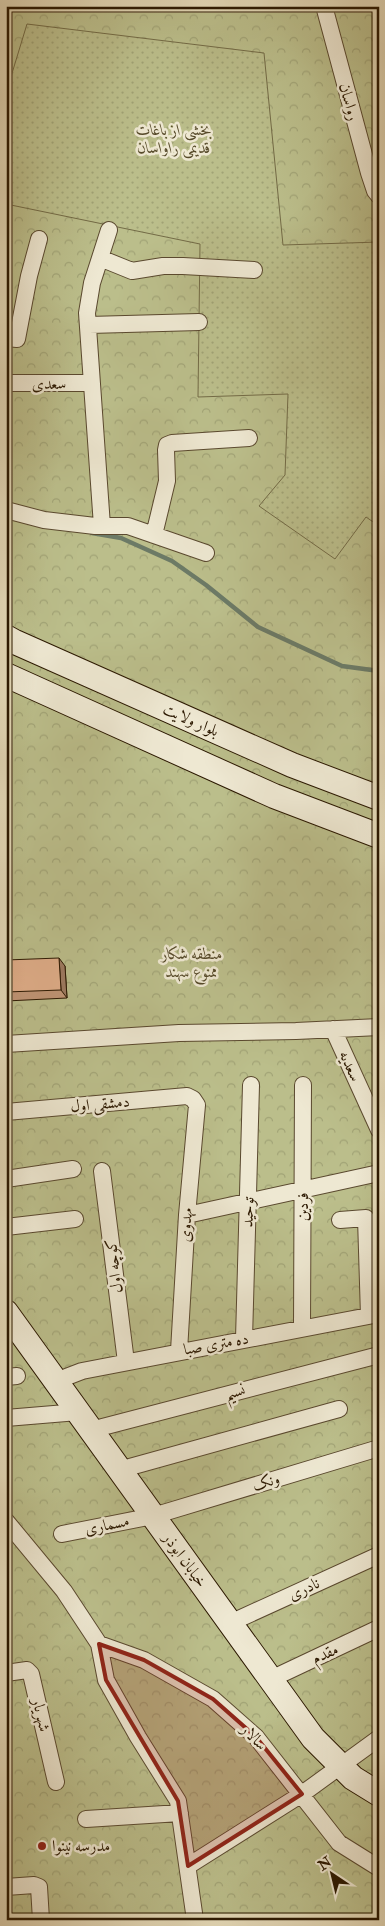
<svg xmlns="http://www.w3.org/2000/svg" width="385" height="1926" font-family="'IM FELL Double Pica',Amiri,serif">
	<defs>
		<pattern id="park-crowns" width="20" height="18" patternUnits="userSpaceOnUse" patternTransform="scale(1.25)"><rect width="20" height="18" fill="#bbbe8b"/><path d="M2 6a3 3 0 1 1 6 0M12 15a3 3 0 1 1 6 0" fill="none" stroke="#a1a376"/></pattern>
		<pattern id="garden-dots" width="8" height="8" patternUnits="userSpaceOnUse" patternTransform="scale(1.25)"><rect width="8" height="8" fill="#bbbe8b"/><path d="M2 2h.1M6 6h.1" fill="none" stroke="#a1a376" stroke-width="1.8" stroke-linecap="round"/></pattern>
	</defs>
	<rect width="100%" height="100%" fill="#e5dbba"/>
	<filter id="stains"><feTurbulence type="fractalNoise" baseFrequency=".004" numOctaves="4"/><feColorMatrix values="0 0 0 0 .2 0 0 0 0 .09 0 0 0 0 .02 0 0 0 .5 -.17"/></filter>
	<radialGradient id="worn" r=".72"><stop offset=".6" stop-color="#630" stop-opacity="0"/><stop offset="1" stop-color="#630" stop-opacity=".3"/></radialGradient>
	<!-- park -->
	<path fill="url(#park-crowns)" stroke="#736b46" d="M6 6H379V1920H6Z"/>
	<!-- garden -->
	<path fill="url(#garden-dots)" stroke="#736b46" d="M27 24 264 53 283 245 379 242V526L366 517 335 559 259 506 285 475 288 394 198 397 200 244 6 204V93Z"/>
	<g fill="none" stroke-linecap="round" stroke-linejoin="round">
		<!-- stream -->
		<path stroke="#6c7a66" stroke-width="4.5" d="M92 533 121 538 172 561 206 585 258 627 342 666 379 671"/>
		<defs>
			<path id="minor" d="M324 6 369 173 375 191 379 196
				M100 258 132 271 163 266H183L254 270
				M89 325 199 322
				M6 338 17 339 29 276 39 239
				M6 383H92
				M6 510 44 520 95 526H128L206 553
				M102 526 87 313 92 283 109 230
				M154 535 167 481 166 450 167 445 172 443 249 438
				M333 1029 379 1130
				M6 1044 179 1033 296 1031 379 1027
				M6 1112 187 1096 193 1099 197 1105 187 1215 179 1351
				M102 1171 126 1362
				M6 1179 73 1169
				M187 1215 379 1173
				M340 1220 366 1218 369 1316
				M6 1227 75 1219
				M302 1328 303 1085
				M244 1339 251 1085
				M6 1377 17 1376
				M56 1381 82 1371 379 1314
				M6 1418 78 1412
				M91 1430 379 1355
				M119 1470 339 1409
				M6 1521 64 1591 99 1644 106 1680 138 1737 178 1801 195 1920
				M62 1534 153 1516 379 1448
				M230 1623 379 1555
				M99 1644 144 1660 213 1699 256 1737 339 1843 379 1868
				M6 1673 27 1670 31 1674 56 1782
				M271 1679 379 1628
				M86 1819 180 1813
				M188 1866 302 1794 379 1738
				M6 1887 34 1885 39 1887 41 1920"/>
			<path id="secondary" d="M6 637 15 642 292 765 379 798
				M6 675 274 796 379 836
				M6 1312 313 1738 353 1778 379 1794"/>
		</defs>
		<!-- minor casing -->
		<use href="#minor" stroke="#5a492f" stroke-width="18"/>
		<!-- secondary casing -->
		<use href="#secondary" stroke="#2b1801" stroke-width="26"/>
		<!-- minor -->
		<use href="#minor" stroke="#eee8d2" stroke-width="16"/>
		<!-- secondary -->
		<use href="#secondary" stroke="#eee8d2" stroke-width="24"/>
	</g>
	<!-- wall -->
	<path fill="#c19677" stroke="#2b1801" d="M6 960 65 966 67 998 6 1001Z"/>
	<!-- shaded-wall -->
	<path fill="#9d7a61" stroke="#2b1801" d="M59 958 65 966 67 998 61 990Z"/>
	<!-- building -->
	<path fill="#e0ae8a" stroke="#2b1801" d="M59 958 61 990 6 992V960Z"/>
	<!-- marked area -->
	<path fill="#8f2418" fill-opacity="0.2" stroke="#8f2418" stroke-width="4" stroke-linejoin="round" d="M99 1644 144 1660 213 1699 256 1737 302 1794 188 1866 178 1801 106 1680Z"/>
	<!-- markers -->
	<circle fill="#8f2418" stroke="#eee8d2" stroke-width="2" cx="42" cy="1846" r="5"/>
	<g text-anchor="middle" dominant-baseline="central" stroke-width="5" stroke-linejoin="round" paint-order="stroke">
		<!-- street labels -->
		<g font-size="16" fill="#2b1801" stroke="#eee8d2">
			<text transform="translate(349 102) rotate(75)">رواسان</text>
			<text transform="translate(49 384) rotate(-1)">سعدی</text>
			<text transform="translate(191 720) rotate(24)">بلوار ولایت</text>
			<text transform="translate(350 1066) rotate(66)">سعدیه</text>
			<text transform="translate(100 1104) rotate(-5)">دمشقی اول</text>
			<text transform="translate(303 1207) rotate(-90)">فردین</text>
			<text transform="translate(248 1212) rotate(-88)">توحید</text>
			<text transform="translate(186 1225) rotate(-86)">مهدوی</text>
			<text transform="translate(114 1266) rotate(-97)">کوچه اول</text>
			<text transform="translate(216 1344) rotate(-10)">ده متری صبا</text>
			<text transform="translate(235 1392) rotate(-15)">نسیم</text>
			<text transform="translate(266 1482) rotate(-17)">ونک</text>
			<text transform="translate(107 1525) rotate(-12)">مسماری</text>
			<text transform="translate(185 1560) rotate(54)">خیابان ابوذر</text>
			<text transform="translate(304 1589) rotate(-25)">نادری</text>
			<text transform="translate(325 1654) rotate(-25)">مقدم</text>
			<text transform="translate(41 1715) rotate(77)">شهریار</text>
			<text transform="translate(254 1737) rotate(46)">سالار</text>
		</g>
		<!-- park labels -->
		<g font-size="16" font-style="italic" fill="#564a2a" stroke="#eee8d2">
			<text x="174" y="130">بخشی از باغات<tspan x="174" dy="18">قدیمی راواسان</tspan></text>
			<text x="192" y="954">منطقه شکار<tspan x="192" dy="18">ممنوع سهند</tspan></text>
		</g>
		<!-- poi labels -->
		<g font-size="16" fill="#2b1801" stroke="#eee8d2" text-anchor="start">
			<text x="52" y="1846">مدرسه نینوا</text>
		</g>
	</g>
	<!-- margin -->
	<rect width="385" height="1926" fill="none" stroke="#e5dbba" stroke-width="25"/>
	<rect x="8" y="8" width="370" height="1911" fill="none" stroke="#2b1801" stroke-width="2.5"/>
	<rect x="12" y="12" width="360" height="1901" fill="none" stroke="#2b1801"/>
	<!-- north arrow -->
	<g transform="translate(332 1874) rotate(325)" stroke="#eee8d2" stroke-width="4" paint-order="stroke">
	<path d="M0-4L9 19L0 12L-9 19Z" fill="#2b1801"/>
	<text y="-8" font-size="14" font-weight="bold" text-anchor="middle" fill="#2b1801">N</text>
	</g>
	<rect width="100%" height="100%" filter="url(#stains)"/>
	<rect width="100%" height="100%" fill="url(#worn)"/>
</svg>
